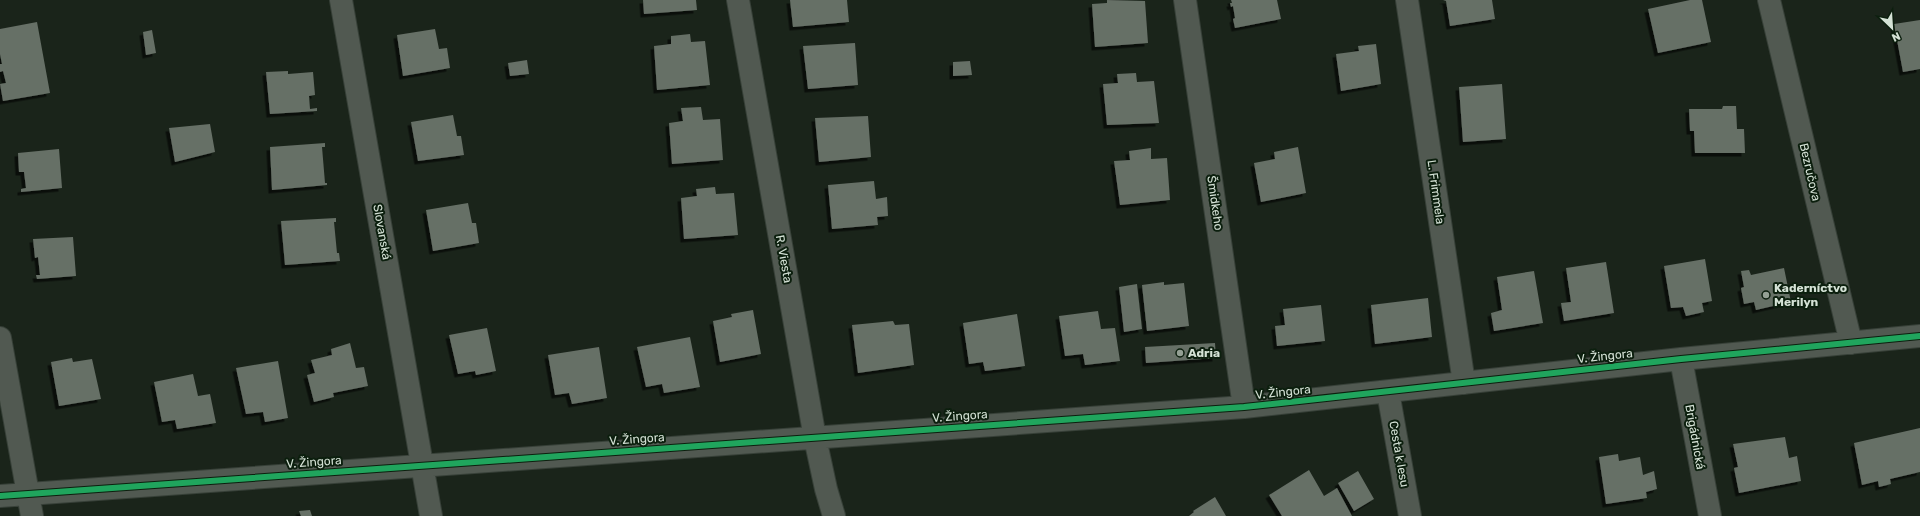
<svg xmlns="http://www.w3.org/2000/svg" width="1920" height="516" font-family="Rubik,sans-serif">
	<defs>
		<filter id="shadow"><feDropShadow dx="-3.5" dy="3.5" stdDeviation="0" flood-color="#0009"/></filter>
	</defs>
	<rect width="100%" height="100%" fill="#1a241a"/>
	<!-- building -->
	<path fill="#666f66" filter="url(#shadow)" d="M643 0H696L697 10 644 14Z
		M790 0H847L849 22 793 27Z
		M1107 0 1145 1 1148 43 1095 47 1092 4 1107 3Z
		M1231 0H1277L1281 19 1235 28 1233 19 1235 18 1233 6 1231 7 1230 3H1232Z
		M1443 0H1492L1495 19 1450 26 1446 1Z
		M1690 0H1702L1711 42 1658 53 1648 9Z
		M1920 20V69L1903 72 1894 24Z
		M37 22 50 93 3 101 0 84 6 83 3 71 0 72V64H2L0 54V29Z
		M435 29 439 49 447 48 450 68 403 76 397 35Z
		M152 30 156 53 146 55 143 32Z
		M690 34 691 42 705 41 710 85 657 90 654 46 671 44V36Z
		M855 43 858 85 808 89 803 46Z
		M1376 44 1381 84 1341 91 1336 54 1359 51 1358 46Z
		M527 60 529 74 510 76 508 63Z
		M970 61 972 75 953 76V62Z
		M288 71V74L313 72 315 95 309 96 310 109 317 108V111L270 114 266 72Z
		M1136 73 1137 82 1154 81 1159 123 1107 125 1103 84 1118 83 1117 74Z
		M1502 84 1506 139 1463 142 1459 87Z
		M1723 106H1736L1737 129H1744L1745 153H1695L1694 131H1690L1689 109H1722Z
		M701 107 703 120 720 119 723 160 672 164 669 123 683 121 681 108Z
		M453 115 457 136H461L464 155 418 161 411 122Z
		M868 116 871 157 819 162 815 118Z
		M210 124 215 152 175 162 169 128Z
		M325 143V147H322L325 183H327V185L272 190 270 147Z
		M1298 147 1306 193 1261 202 1254 163 1275 159 1274 152Z
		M1151 148V159L1167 158 1170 200 1120 205 1114 161 1130 160 1129 151Z
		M59 149 62 188 21 192V189L26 188 24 172H19L18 153Z
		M874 181 876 199 887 197 888 216 877 217 878 225 832 229 828 185Z
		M715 187 716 194 734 193 738 235 684 239 681 198 697 196 696 189Z
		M468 203 472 223H476L479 243 433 251 426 210Z
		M336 218V222H334L337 253H339L340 261 285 265 281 221Z
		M73 237 76 276 37 279 36 275H40L38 257 35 258 33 239Z
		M1705 259 1712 301 1702 303 1704 312 1686 316 1683 307 1671 308 1664 266Z
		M1606 262 1614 313 1564 321 1561 303 1571 302 1566 268Z
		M1784 268 1791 302 1756 310 1754 302 1744 304 1741 288 1744 287 1741 271 1749 270 1751 275Z
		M1534 271 1543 323 1494 331 1491 313 1502 310 1497 277Z
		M1164 282V285L1184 283 1189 326 1147 331 1142 285Z
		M1137 284 1142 329 1124 332 1119 287Z
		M1428 298 1432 337 1375 344 1371 305Z
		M1321 305 1325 341 1277 346 1275 326 1285 325 1283 309Z
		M753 310 761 354 720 362 713 321 732 317 731 314Z
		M1098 311 1101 329 1115 328 1120 361 1085 365 1083 354 1065 356 1059 316Z
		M1017 314 1025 366 985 371 983 362 969 364 963 323Z
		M893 321 895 325 909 324 914 365 858 373 852 325Z
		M487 328 496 371 476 375 475 371 458 374 449 335Z
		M690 337 700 387 664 393 662 384 646 387 637 347Z
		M350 343 356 368 364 367 368 386 333 393 334 397 314 402 307 375 315 373 311 360 332 355 331 349Z
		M1215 343 1216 358 1146 363 1145 347Z
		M599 347 607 398 572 404 569 393 555 395 548 355Z
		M72 358 73 362 92 359 101 399 59 406 51 362Z
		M278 361 288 418 265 422 263 412 246 414 236 368Z
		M193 374 198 396 210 394 216 423 177 429 175 420 162 422 154 382Z
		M1920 428V472L1890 479 1891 484 1879 487 1878 481 1862 485 1854 443Z
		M1785 437 1789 458 1797 456 1801 481 1739 493 1734 468 1738 467 1733 444Z
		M1618 454 1619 461 1640 457 1643 475 1654 471 1657 489 1646 492 1647 498 1606 504 1599 457Z
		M1309 470 1324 496 1337 488 1352 516H1282L1269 495Z
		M1358 471 1374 499 1354 511 1338 483Z
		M1215 497 1226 516H1189L1194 512 1193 511Z
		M310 510 312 516H301L299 511Z"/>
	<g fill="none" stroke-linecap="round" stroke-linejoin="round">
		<defs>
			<path id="street" d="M341 0 431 516
				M738 0 815 438 826 489 834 516
				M1185 0 1244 407
				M1407 0 1464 383
				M1769 0 1851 343
				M0 338 32 516
				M1681 359 1710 516
				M1388 392 1410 516
				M0 496 1244 407 1681 359 1920 336"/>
		</defs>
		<!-- street casing -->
		<use href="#street" stroke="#374038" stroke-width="24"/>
		<!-- street -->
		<use href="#street" stroke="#515951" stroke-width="22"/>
		<defs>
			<path id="cycleway" d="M0 496 1244 407 1681 359 1920 336"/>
		</defs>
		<!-- cycleway casing -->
		<use href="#cycleway" stroke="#0c1f0e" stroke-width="8"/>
		<!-- cycleway -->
		<use href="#cycleway" stroke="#20a55d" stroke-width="6"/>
	</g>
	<!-- markers -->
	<g fill="#94a094" stroke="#0c1f0e" stroke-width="1.5">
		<circle cx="1766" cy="295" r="4"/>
		<circle cx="1180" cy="353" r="4"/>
	</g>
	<g text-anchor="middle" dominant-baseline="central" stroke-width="4" stroke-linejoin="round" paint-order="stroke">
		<!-- street labels -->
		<g font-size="12" fill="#d5e2d6" stroke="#0c1f0e">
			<text transform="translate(1810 172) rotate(77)">Bezručova</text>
			<text transform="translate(1436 192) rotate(82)">L. Frimmela</text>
			<text transform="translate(1215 203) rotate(82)">Šmidkeho</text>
			<text transform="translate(382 232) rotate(80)">Slovanská</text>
			<text transform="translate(784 259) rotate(80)">R. Viesta</text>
			<text transform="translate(1605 356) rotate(-6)">V. Žingora</text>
			<text transform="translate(1283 392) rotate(-6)">V. Žingora</text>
			<text transform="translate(960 416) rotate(-4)">V. Žingora</text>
			<text transform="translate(1695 437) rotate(80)">Brigádnická</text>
			<text transform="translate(637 439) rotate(-4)">V. Žingora</text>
			<text transform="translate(1399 454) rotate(80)">Cesta k lesu</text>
			<text transform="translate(314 462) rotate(-4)">V. Žingora</text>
		</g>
		<!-- poi labels -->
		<g font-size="12" font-weight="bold" fill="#d5e2d6" stroke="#0c1f0e" text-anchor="start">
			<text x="1774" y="288">Kaderníctvo<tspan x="1774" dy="14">Merilyn</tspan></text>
			<text x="1188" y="353">Adria</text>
		</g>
	</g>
	<!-- north arrow -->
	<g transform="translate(1892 28) rotate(155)" stroke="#0c1f0e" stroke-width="3" paint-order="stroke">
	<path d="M0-3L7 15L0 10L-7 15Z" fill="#d5e2d6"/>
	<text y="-6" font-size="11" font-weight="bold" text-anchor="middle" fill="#d5e2d6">N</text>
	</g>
</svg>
